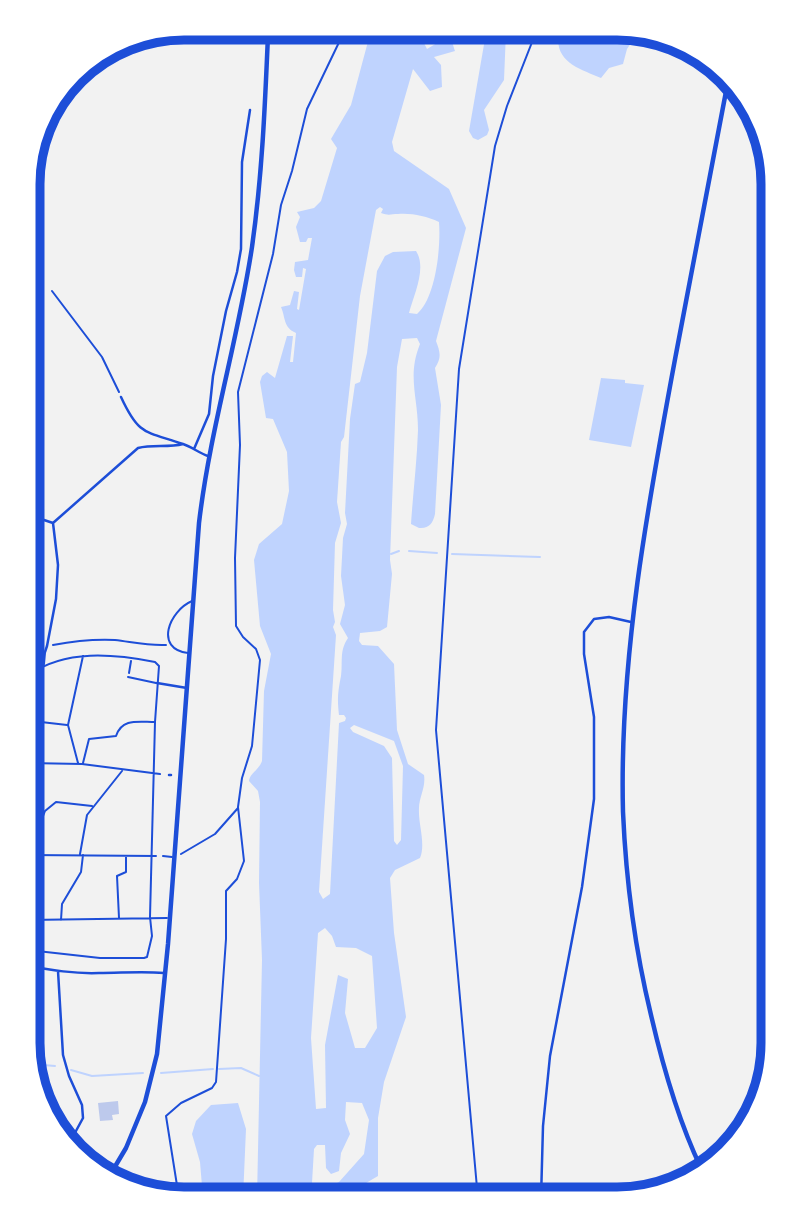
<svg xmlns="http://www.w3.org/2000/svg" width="801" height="1227" font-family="Signika,sans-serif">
	<rect width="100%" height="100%" fill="#f2f2f2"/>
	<!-- water -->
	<path fill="#bfd3fe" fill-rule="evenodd" d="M639 31 627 49 623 64 609 68 601 78C580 69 553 62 559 32Z
		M506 32 504 80 484 110 489 130 487 135 478 140 473 138 469 131 486 33Z
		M428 33 424 43 427 49 437 43 440 33C451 33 452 42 455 51L434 57 441 65 442 87 430 91 413 69 392 142 394 151 449 189 466 228 436 341C440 352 442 357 435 368L441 405 435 514C433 523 429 529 419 528L411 524C413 493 417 461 418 430 418 397 407 376 420 344L417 338 402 339 397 367 390 560 392 574 387 627 380 631 360 633 359 641 362 645 378 646 394 664 397 730 408 764 424 775C426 787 419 797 419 808 418 825 426 843 420 858L395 870 390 878 394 933 406 1017 384 1082 378 1118V1176L361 1186 359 1198H257L262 960 259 883 260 802 258 791 249 781C250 773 259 770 262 761L264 691 271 654 260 626 254 560 259 544 282 524 289 491 287 452 273 419 266 418 260 382 262 376 267 372 275 378 287 336H293L290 362H293L296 333C283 327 286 319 281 307L290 305 294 291 299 292 297 309 299 310 306 269 303 268 302 277H296L294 270 295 262 308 260 312 238H308L306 242H300L296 227 300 217 297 212 314 208 321 201 337 148 331 139 351 105 370 34ZM380 207 383 209 381 213C389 216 391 214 398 214 412 213 426 216 439 222 441 246 436 298 417 314L409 313C414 294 427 268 416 251L393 252 385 256 377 271 367 353 360 382 355 384 350 419 345 513 347 524 343 538 341 576 345 605 340 624 348 638C339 651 343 662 341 676 338 691 337 699 339 715H344L346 718 345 721 339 723 330 894 323 899 319 892 336 635 333 627 335 622 333 610 335 543 341 523 337 502 341 442 344 437 360 296 376 210ZM354 725 394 741 403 766 401 840 397 845 394 841 392 758 384 746 353 732 350 728ZM325 928 332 936 336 947 356 948 372 956 377 1028 365 1048H355L345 1013 348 979 338 975 325 1045 326 1108 316 1109 311 1038 318 933ZM346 1102 362 1103 369 1120 364 1154 339 1182 317 1193 312 1183 314 1149 317 1145H325L326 1168 331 1174 339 1171 341 1153 350 1134 345 1120Z
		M601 378 625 380V383L644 385 631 447 589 440Z
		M238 1103 246 1129 243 1198H203L200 1162 192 1134 196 1121 211 1105Z"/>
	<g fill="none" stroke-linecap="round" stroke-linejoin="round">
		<!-- stream -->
		<path stroke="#bfd3fe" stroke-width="2" d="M409 551 437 553
			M391 554 399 551
			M452 554 540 557
			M32 1064 55 1066
			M219 1069 241 1068 259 1076
			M71 1070 92 1076 143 1073
			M161 1073 213 1069"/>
	</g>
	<!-- building -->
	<path fill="#bdc9ec" d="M118 1101 119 1114 112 1115 113 1120 100 1121 98 1103Z"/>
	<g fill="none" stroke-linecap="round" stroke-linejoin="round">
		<!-- path -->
		<path stroke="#1d4ed8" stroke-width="2" d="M52 291 102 357 119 392
			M53 645C74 641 94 639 115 640 132 642 148 646 166 645
			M129 673 131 661
			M181 854 215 834 238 808
			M179 1198 166 1116 181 1103 212 1088 216 1082 226 939V891L237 879 244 861 238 807 242 778 252 746 260 660 256 649 243 637 236 626 235 558 240 445 238 392 273 254 281 205 292 171 307 109 343 34
			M478 1199 436 730 459 369 495 146 507 106 536 32"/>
		<!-- service -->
		<path stroke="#1d4ed8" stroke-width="2" d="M188 653C154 649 169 611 192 601
			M44 664 45 653
			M128 677 156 683
			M41 722 67 725
			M28 763 82 764 160 774
			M78 763 68 725 83 656
			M83 763 89 739 116 736C122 718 138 722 155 722
			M28 825 40 824 45 811 56 802 92 806
			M80 854 87 815 122 771
			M28 855 156 856
			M163 856 172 857
			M119 918 117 876 126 872V856
			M28 920 167 918
			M61 920 62 904 81 872 83 855
			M28 950 100 958H144L147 957 152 936 150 917 155 722 159 666 155 662C114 654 65 649 29 675"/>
		<!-- minor -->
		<path stroke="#1d4ed8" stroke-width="2.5" d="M121 397C139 436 145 431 183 444 192 447 199 453 208 456
			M194 449 209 414 213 376 226 311 237 272 241 249 242 162 250 110
			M29 521 44 520 53 523
			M53 523 138 448C153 444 168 448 183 444
			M29 657 45 652 47 646 56 599 58 565 53 523
			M157 683 187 688
			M169 775H171
			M28 966C51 970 75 974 99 973 121 973 142 971 164 973
			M58 971 63 1055 69 1076 82 1105 83 1118 70 1142
			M541 1199 543 1126 550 1056 582 887 594 799V717L584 654V632L594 619 609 617 631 622"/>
		<!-- secondary -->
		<path stroke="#1d4ed8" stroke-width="4.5" d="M701 1168C678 1120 663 1067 651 1015 635 949 626 881 623 812 619 659 648 504 676 354 693 263 710 172 728 81
			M110 1175 126 1148 145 1102 157 1054 168 944 199 523C210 429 238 340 252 247 262 177 265 106 268 35"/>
	</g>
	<!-- crop -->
	<path d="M0 0H801V1227H0ZM184 40H617A144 144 0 0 1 761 184V1043A144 144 0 0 1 617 1187H184A144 144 0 0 1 40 1043V184A144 144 0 0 1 184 40Z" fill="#fff" fill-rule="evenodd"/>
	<path fill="none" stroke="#1d4ed8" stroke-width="9" d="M184 40H617A144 144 0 0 1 761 184V1043A144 144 0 0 1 617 1187H184A144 144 0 0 1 40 1043V184A144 144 0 0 1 184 40Z"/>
</svg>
